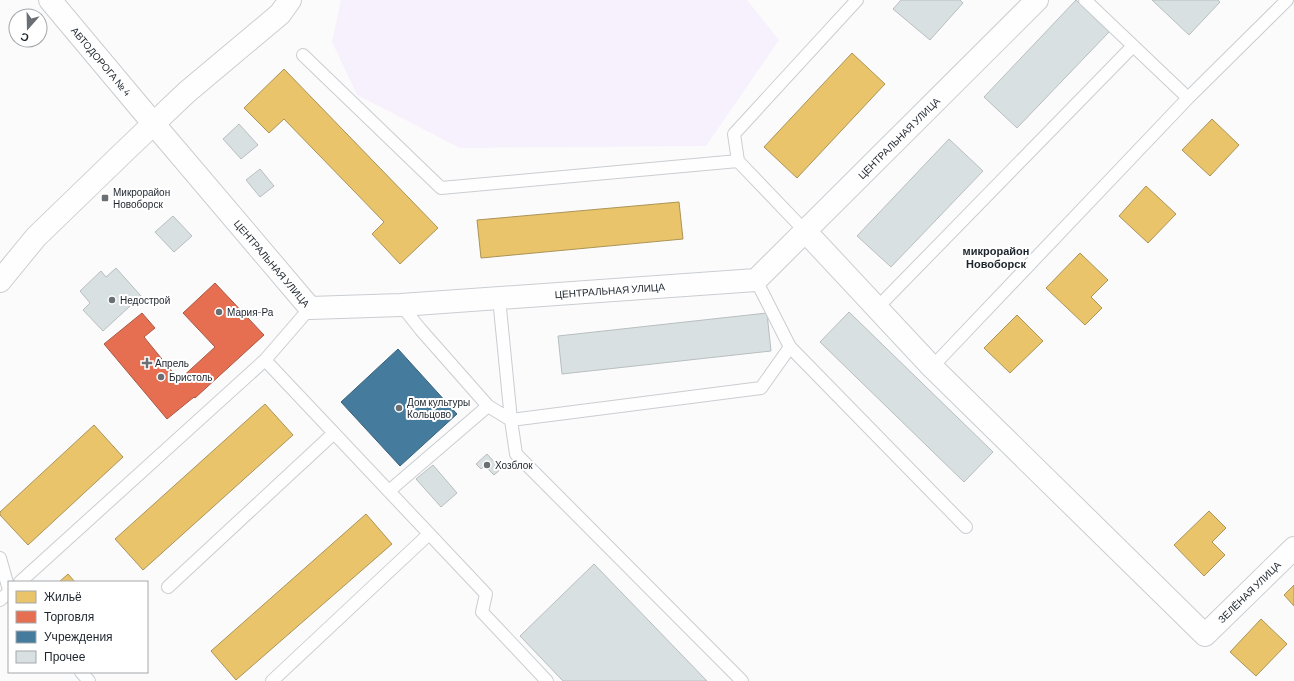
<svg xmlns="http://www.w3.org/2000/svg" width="1294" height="681" font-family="Barlow,sans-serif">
	<rect width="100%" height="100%" fill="#fbfbfb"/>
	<!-- green -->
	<path fill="#f6f1fc" d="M341 0H747L779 40 706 146 460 148 357 95 332 42Z"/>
	<!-- homes -->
	<path fill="#e9c46a" stroke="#ac9457" d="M852 53 885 84 797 178 764 147Z
		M284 69 438 228 400 264 372 234 384 222 284 119 269 133 244 108Z
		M1212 119 1239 145 1210 176 1182 150Z
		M1146 186 1176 214 1148 243 1119 216Z
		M679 202 683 239 481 258 477 220Z
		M1080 253 1108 280 1091 297 1102 308 1085 325 1046 288Z
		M1017 315 1043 341 1010 373 984 348Z
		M265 404 293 435 143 570 115 539Z
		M94 425 123 457 28 545 0 515V512Z
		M1209 511 1226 528 1212 542 1225 555 1204 576 1174 545Z
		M366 514 392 544 236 680 211 651Z
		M68 574 75 582H59Z
		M1294 585V606L1284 595Z
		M1261 619 1287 644 1256 676 1230 652Z"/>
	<!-- shops -->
	<path fill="#e76f51" stroke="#aa5846" d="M215 283 264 335 195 398 194 397 167 419 104 344 142 313 155 328 144 337 179 380 215 347 183 313Z"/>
	<!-- public -->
	<path fill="#457b9d" stroke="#39617b" d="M398 349 457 414 400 466 341 402Z"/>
	<!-- building -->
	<path fill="#d9e0e1" stroke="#b8bec0" d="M901 0H960L963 3 930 40 893 9Z
		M1076 0 1109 32 1017 128 984 97Z
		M1152 0H1218L1220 2 1189 35Z
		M239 124 258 145 241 159 223 139Z
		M949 139 983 171 891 267 857 236Z
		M260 169 274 186 260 197 246 180Z
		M173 216 192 236 174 252 155 232Z
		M116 268 141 296 103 331 83 310 90 303 80 291 101 271 106 277Z
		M849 312 993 452 964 482 820 342Z
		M767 313 771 351 562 374 558 336Z
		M487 454 501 469 494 475 485 466 481 469 476 464Z
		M433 465 457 493 441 507 416 479Z
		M594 564 707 681H563L520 636Z"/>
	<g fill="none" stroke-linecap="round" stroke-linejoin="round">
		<defs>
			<path id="lane" d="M1085 0 1188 98
				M303 55 441 188 738 161 806 232
				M738 161 734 134 857 0
				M756 280 790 347 966 527
				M499 298 511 420 516 454 742 681
				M401 305 421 330 488 406
				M877 308 1133 46
				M265 360 486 594 482 612 547 681
				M932 367 1188 98 1287 0
				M389 491 488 406 511 420 761 388 790 347
				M0 558 9 590
				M20 582 265 360 310 308
				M168 587 334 433
				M0 600 9 592
				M81 672 89 681
				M272 681 429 534"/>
			<g id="street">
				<path id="s1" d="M153 123 310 308 401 305 756 280 1037 0"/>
				<path id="s2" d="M806 232 932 367 1205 635 1294 548"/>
			</g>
			<g id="secondary">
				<path id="s3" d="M50 0 153 123"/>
				<path d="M0 281 36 237 128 148 187 92 280 14 290 0"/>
			</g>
		</defs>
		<!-- lane casing -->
		<use href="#lane" stroke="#cacdd1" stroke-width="14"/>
		<!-- street casing -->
		<use href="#street" stroke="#cacdd1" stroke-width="24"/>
		<!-- secondary casing -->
		<use href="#secondary" stroke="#cacdd1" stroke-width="24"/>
		<!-- lane -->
		<use href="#lane" stroke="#fefefe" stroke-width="12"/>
		<!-- street -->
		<use href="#street" stroke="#fefefe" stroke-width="22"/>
		<!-- secondary -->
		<use href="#secondary" stroke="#fefefe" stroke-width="22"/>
	</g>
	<!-- markers -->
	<g fill="#6a6f74" stroke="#fff" stroke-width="1.5">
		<rect x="101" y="194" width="8" height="8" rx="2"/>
		<circle cx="112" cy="300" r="4"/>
		<circle cx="219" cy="312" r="4"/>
		<path d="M145 357h4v4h4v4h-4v4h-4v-4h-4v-4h4z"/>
		<circle cx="161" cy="377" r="4"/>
		<circle cx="399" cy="408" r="4"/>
		<circle cx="487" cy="465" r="4"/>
	</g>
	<g text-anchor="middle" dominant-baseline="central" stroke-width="4" stroke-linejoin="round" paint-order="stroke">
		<!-- street labels -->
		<g font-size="10" fill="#1c242c" stroke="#fff">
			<text stroke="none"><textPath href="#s3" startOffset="80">АВТОДОРОГА № 4</textPath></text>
			<text stroke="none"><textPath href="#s1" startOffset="891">ЦЕНТРАЛЬНАЯ УЛИЦА</textPath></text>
			<text stroke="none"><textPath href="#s1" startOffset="184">ЦЕНТРАЛЬНАЯ УЛИЦА</textPath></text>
			<text stroke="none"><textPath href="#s1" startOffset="543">ЦЕНТРАЛЬНАЯ УЛИЦА</textPath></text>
			<text stroke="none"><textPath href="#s2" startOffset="629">ЗЕЛЁНАЯ УЛИЦА</textPath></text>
		</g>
		<!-- poi labels -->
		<g font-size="10" fill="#1c242c" stroke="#fff" text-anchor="start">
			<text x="113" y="192">Микрорайон<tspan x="113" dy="12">Новоборск</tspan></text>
			<text x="120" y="300">Недострой</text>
			<text x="227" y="312">Мария-Ра</text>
			<text x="155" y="363">Апрель</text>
			<text x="169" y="377">Бристоль</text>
			<text x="407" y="402">Дом культуры<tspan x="407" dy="12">Кольцово</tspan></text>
			<text x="495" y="465">Хозблок</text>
		</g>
		<!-- neighbourhood labels -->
		<g font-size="11" font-weight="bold" fill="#1c242c" stroke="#fff">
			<text x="996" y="250">микрорайон<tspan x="996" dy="13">Новоборск</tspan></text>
		</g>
	</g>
	<!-- legend -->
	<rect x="8" y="581" width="140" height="92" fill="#ffffff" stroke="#a4a7ab"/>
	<rect x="16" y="591" width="20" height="12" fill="#e9c46a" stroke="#a4a7ab"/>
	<text x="44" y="601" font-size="12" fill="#1c242c">Жильё</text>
	<rect x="16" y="611" width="20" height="12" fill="#e76f51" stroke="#a4a7ab"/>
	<text x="44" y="621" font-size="12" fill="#1c242c">Торговля</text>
	<rect x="16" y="631" width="20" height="12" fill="#457b9d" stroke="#a4a7ab"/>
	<text x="44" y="641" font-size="12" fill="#1c242c">Учреждения</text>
	<rect x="16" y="651" width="20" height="12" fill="#d9e0e1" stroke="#a4a7ab"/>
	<text x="44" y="661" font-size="12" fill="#1c242c">Прочее</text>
	<!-- north arrow -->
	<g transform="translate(28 28) rotate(200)"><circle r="19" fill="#ffffff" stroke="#a4a7ab"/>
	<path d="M0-3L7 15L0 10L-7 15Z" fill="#6a6f74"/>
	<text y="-6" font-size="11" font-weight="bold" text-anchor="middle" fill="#1c242c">С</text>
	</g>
</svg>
